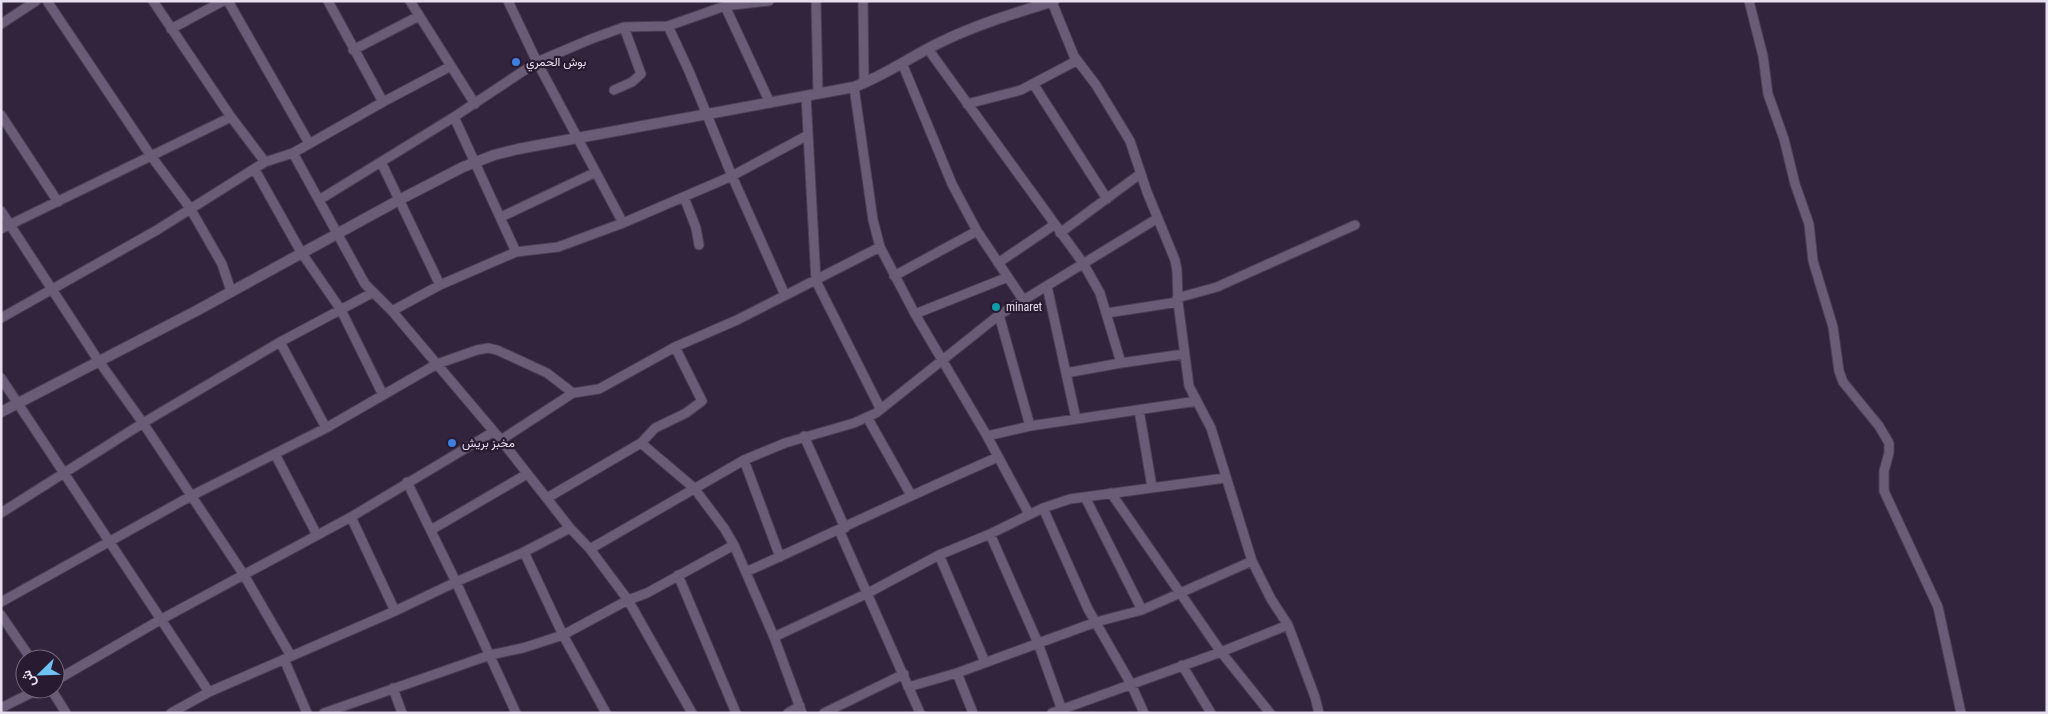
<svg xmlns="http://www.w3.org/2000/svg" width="2048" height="714" font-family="'Roboto Condensed',Vazirmatn,sans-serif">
	<rect width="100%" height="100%" fill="#31243c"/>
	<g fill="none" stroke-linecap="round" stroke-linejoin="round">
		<defs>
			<path id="minor" d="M47 1 151 156 190 208 222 264 231 291
				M153 1 231 117 265 162
				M228 1 309 143
				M328 1 383 102
				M410 1 475 104
				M508 1 537 62 623 223
				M816 1 818 93
				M863 1 864 83
				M1749 1 1763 56 1768 94 1784 139 1795 184 1809 224 1813 261 1833 327 1839 371 1843 382 1879 426 1889 443V453L1884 471V491L1938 607 1961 713
				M1052 2 1074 56 1096 85 1130 141 1147 192 1175 260 1177 270 1178 302 1189 386 1211 428 1252 561 1271 599 1288 625 1315 697 1319 713
				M725 6 770 103
				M1 24 36 1
				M668 26 689 71 732 176 785 295
				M171 29 223 1
				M928 49 1083 263 1100 293 1121 363
				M353 50 419 16
				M902 63 952 184 977 231 1024 301
				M1034 85 1107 199
				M854 87 873 220 880 247 915 314 987 436 1029 514
				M614 90 632 82 641 74 624 27
				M806 96 816 281 880 408
				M967 104 1021 90 1076 61
				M1 115 58 202
				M454 117 516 252
				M293 153 365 284 392 311 501 440 570 528 590 549 628 600 692 713
				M381 162 440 285
				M255 170 301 252 341 310 383 395
				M684 197 696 228 699 245
				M319 200 454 117 537 62 591 39 624 27 668 26 725 6 769 1
				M1 211 98 360 143 423 244 575 291 656
				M501 217 596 172
				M1 229 231 117
				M1060 233 1140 174
				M998 263 1054 225
				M894 276 977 231
				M1047 286 1076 419
				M1177 298 1217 287 1355 225
				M392 311 440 285 516 252 558 247 623 223 732 176 808 135
				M1107 313 1178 302
				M915 314 1008 277
				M999 315 1030 426
				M1 318 157 230 265 162 293 153 383 102 451 66
				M280 342 326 428
				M1066 373 1121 363 1184 354
				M1 378 209 692
				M1139 410 1152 487
				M867 417 911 495
				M804 436 845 528
				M987 436 1030 426 1197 401
				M501 440 573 393 599 389 675 347 737 320 880 247
				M641 443 694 488 724 528 734 545 774 637 802 713
				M275 454 317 535
				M744 460 780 557
				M407 482 456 582 516 713
				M1111 493 1221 652 1270 713
				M1085 497 1142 610
				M547 498 641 443 655 428 686 413 702 401 675 347
				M1043 508 1088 609 1131 684 1144 713
				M1 513 143 423 280 342 372 293
				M351 517 395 611
				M431 530 527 474
				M839 530 920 713
				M990 534 1038 643 1063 713
				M590 549 744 460 785 443 854 423 876 413 999 315 1158 218
				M524 552 563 635 606 713
				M939 555 985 662
				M746 572C830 534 913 494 998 457
				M678 575 736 713
				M1 602 191 496 326 428 437 364 477 350 488 348 497 350 547 373 573 393
				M1 615 31 659
				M774 637 868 593 939 555 990 534 1043 508 1070 499 1225 478
				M284 659 307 713
				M1182 665 1211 713
				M957 673 973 713
				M55 681 160 620 351 517 493 432
				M908 687 957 673 1096 622 1142 610 1252 561
				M393 688 402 713
				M51 689 66 713
				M1 708 39 689
				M171 713 209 692 395 611 456 582 524 552 570 528
				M324 713 490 655 523 648 563 635 628 600 647 593 734 545
				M788 713 800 706
				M824 713 904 674
				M1052 713 1221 652 1288 625"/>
			<path id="tertiary" d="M1 412 196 311 399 200 463 167 494 155 518 149 854 87C884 76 910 57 939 43 975 25 1015 13 1054 1"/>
		</defs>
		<!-- minor casing -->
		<use href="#minor" stroke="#4a3f53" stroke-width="11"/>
		<!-- tertiary casing -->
		<use href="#tertiary" stroke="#4a3f53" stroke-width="12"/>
		<!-- minor -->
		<use href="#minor" stroke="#6a5c77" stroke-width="9"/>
		<!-- tertiary -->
		<use href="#tertiary" stroke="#6a5c77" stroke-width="10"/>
	</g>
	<!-- markers -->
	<g fill="#3f7fe0" stroke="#271a31" stroke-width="2">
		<circle cx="516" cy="62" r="5"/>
		<circle cx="452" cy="443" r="5"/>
	</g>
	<circle fill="#0f9aa8" stroke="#271a31" stroke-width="2" cx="996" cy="307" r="5"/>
	<g text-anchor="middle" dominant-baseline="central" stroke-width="4.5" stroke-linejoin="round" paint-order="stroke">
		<!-- poi labels -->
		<g font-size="12" fill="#e7dfef" stroke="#271a31" text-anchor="start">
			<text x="526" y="62">بوش الحمري</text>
			<text x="1006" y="307">minaret</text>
			<text x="462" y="443">مخبز بريش</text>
		</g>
	</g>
	<!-- border -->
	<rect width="2048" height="714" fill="none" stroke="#e7dfef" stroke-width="5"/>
	<!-- north arrow -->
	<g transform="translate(40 674) rotate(247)"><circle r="24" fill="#271a31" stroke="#74697d"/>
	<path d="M0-4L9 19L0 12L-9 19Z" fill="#70c1f4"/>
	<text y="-8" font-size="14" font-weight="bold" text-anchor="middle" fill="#e7dfef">ش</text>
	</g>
</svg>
